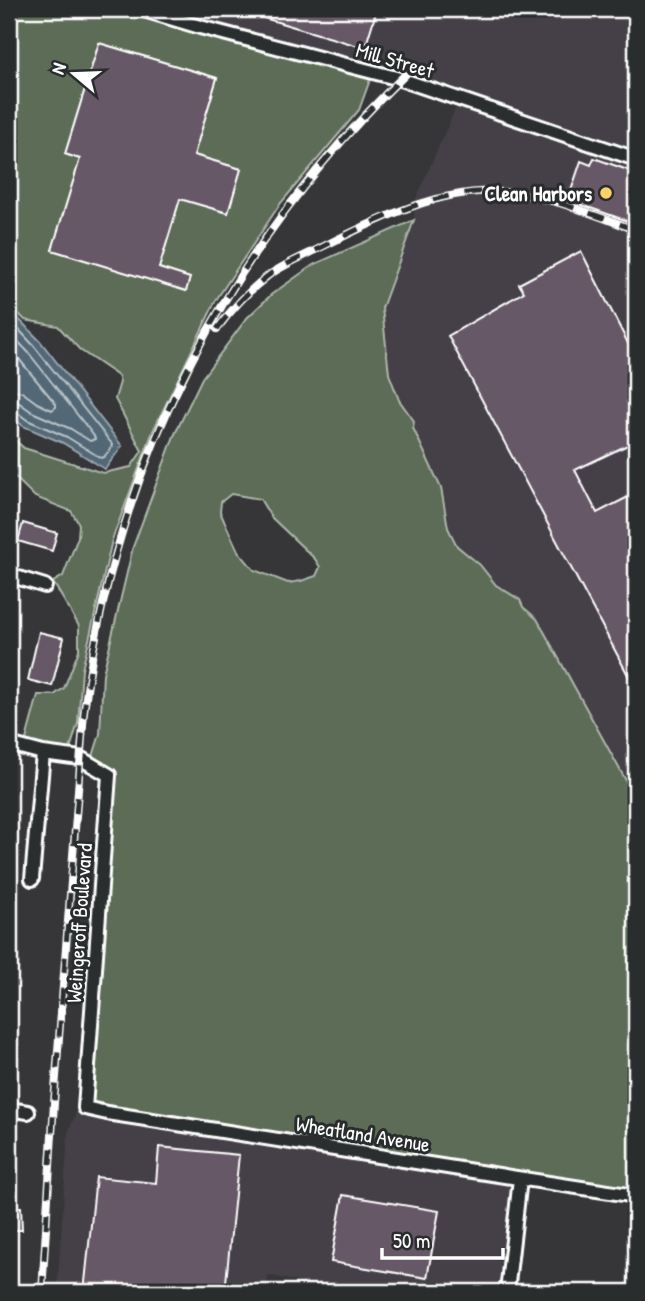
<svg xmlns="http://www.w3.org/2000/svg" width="645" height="1301" font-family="'Patrick Hand',sans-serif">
	<rect width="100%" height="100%" fill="#363639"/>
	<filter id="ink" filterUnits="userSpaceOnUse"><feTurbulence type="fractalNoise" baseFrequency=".0143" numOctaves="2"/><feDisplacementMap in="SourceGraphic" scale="14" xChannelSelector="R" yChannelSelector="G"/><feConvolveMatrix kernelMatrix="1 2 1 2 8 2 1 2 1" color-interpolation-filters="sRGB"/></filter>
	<g filter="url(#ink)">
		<!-- built -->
		<path fill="#444046" d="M146 9H636V788H630L537 619 523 606 519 600 496 585 480 565 457 546 448 528 441 488 413 428 414 421 399 400 389 374 381 308 414 220 415 201 457 105 455 102Z
			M91 1099 520 1179 509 1292H343L268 1275 266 1292H57L68 1133 81 1100Z"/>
		<!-- green -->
		<path fill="#5b6c56" stroke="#adb6aa" stroke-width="2" fill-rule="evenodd" d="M9 9H147L371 77 359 110 280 204 216 300 153 431 112 540 82 670 78 723 67 759 24 747 38 695H54L64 688 79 650V626L53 582 63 576 78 537 79 524 71 511 35 497 15 477 9 474V435L24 448 103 473 131 467 142 451 115 399 120 382 118 376 80 350 58 326 25 320 17 312 9 296ZM99 43 217 78 194 155 241 169 228 213 180 199 159 268 189 278 186 290 52 250 80 159 65 154Z
			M414 220 382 308 389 374 399 400 414 421 413 428 441 488 448 528 457 546 480 565 496 585 520 600 523 607 537 619 630 788H636V1183L634 1191 93 1105 91 1101 115 785 109 774 90 766 100 734 103 674 133 547 174 436 202 378 247 318 272 294 313 265ZM231 494 260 499 271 517 315 559 320 567 316 576 301 581 288 583 254 570 238 551 220 512 221 502Z"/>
		<!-- water -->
		<path fill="#526876" stroke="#97a4ad" stroke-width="2" d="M9 309 40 341 122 446 105 469 63 443 23 426 9 414Z"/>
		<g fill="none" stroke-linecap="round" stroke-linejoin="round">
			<!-- shore -->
			<path stroke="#bac3c8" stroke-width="2" d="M9 319 34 346 112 444V447L104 457 101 458 67 437 27 420 14 410 9 409
				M9 332 28 352 94 436 95 439 90 441 71 429 32 412 18 402 9 400
				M9 347 56 404V407L52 410 37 403 22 392 9 389"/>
		</g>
		<!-- building -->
		<path fill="#665866" stroke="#fff" stroke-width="2" d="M245 9H377L365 48 244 12Z
			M99 43 217 78 194 155 241 169 228 213 180 199 159 268 190 278 186 291 52 250 80 159 65 154Z
			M594 158 636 173V224L579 204 582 195 571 191 581 161 591 165Z
			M581 251 636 359V441L575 470 597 513 636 493V690L448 336 524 292 519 284Z
			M23 523 57 533 52 551 18 541Z
			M39 632 64 638 52 686 28 680Z
			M159 1147 239 1155 225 1292H84L96 1177 156 1183Z
			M343 1195 439 1211 427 1278 331 1262Z
			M9 1207H21L22 1230H9Z"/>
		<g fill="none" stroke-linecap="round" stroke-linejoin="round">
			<defs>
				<path id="minor" d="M140 9 200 27 400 79 636 159
					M9 575 45 586
					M9 744 43 753 80 758 109 775 85 1108 107 1113C283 1140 459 1170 636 1196
					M32 879 43 753
					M9 1109 28 1112
					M507 1292 520 1179"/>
			</defs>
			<!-- minor casing -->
			<use href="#minor" stroke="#fff" stroke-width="18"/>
			<!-- minor -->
			<use href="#minor" stroke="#2a2d2e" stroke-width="12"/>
			<defs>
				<path id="rail" d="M217 329C232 309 249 290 269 275 286 263 307 255 326 245 378 219 442 187 503 192 547 195 594 215 636 230
					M42 1292 54 1103 84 712C115 461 230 242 412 68"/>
			</defs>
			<!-- rail casing -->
			<use href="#rail" stroke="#fff" stroke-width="8"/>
			<!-- rail -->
			<use href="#rail" stroke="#2a2d2e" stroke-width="5" stroke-dasharray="16" stroke-linecap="butt"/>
		</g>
	</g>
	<!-- markers -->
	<circle fill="#ffd166" stroke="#2a2d2e" stroke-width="2.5" cx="606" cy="193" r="7"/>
	<g text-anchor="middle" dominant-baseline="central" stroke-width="6" stroke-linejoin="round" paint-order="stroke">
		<!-- street labels -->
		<g font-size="21" fill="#fff" stroke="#2a2d2e">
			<text transform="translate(395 60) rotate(16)">Mill Street</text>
			<text transform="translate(79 923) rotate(-86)">Weingeroff Boulevard</text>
			<text transform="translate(363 1134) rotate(9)">Wheatland Avenue</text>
		</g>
		<!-- poi labels -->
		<g font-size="21" font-weight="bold" fill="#fff" stroke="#2a2d2e" text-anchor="end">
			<text x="592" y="193">Clean Harbors</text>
		</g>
	</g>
	<!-- margin -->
	<rect width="645" height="1301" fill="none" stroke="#2a2d2e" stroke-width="35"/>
	<rect x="18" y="18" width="610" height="1266" fill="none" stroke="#fff" stroke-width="2.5" filter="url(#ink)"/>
	<!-- north arrow -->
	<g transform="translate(74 74) rotate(289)" stroke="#2a2d2e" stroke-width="5" paint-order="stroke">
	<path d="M0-5L12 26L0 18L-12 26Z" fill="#ffffff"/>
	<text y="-10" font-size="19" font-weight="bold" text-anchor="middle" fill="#ffffff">N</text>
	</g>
	<!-- scale -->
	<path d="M382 1248v10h121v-10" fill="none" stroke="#ffffff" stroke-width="3.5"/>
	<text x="393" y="1248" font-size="21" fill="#ffffff" stroke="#2a2d2e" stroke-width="5" paint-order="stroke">50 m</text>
</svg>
